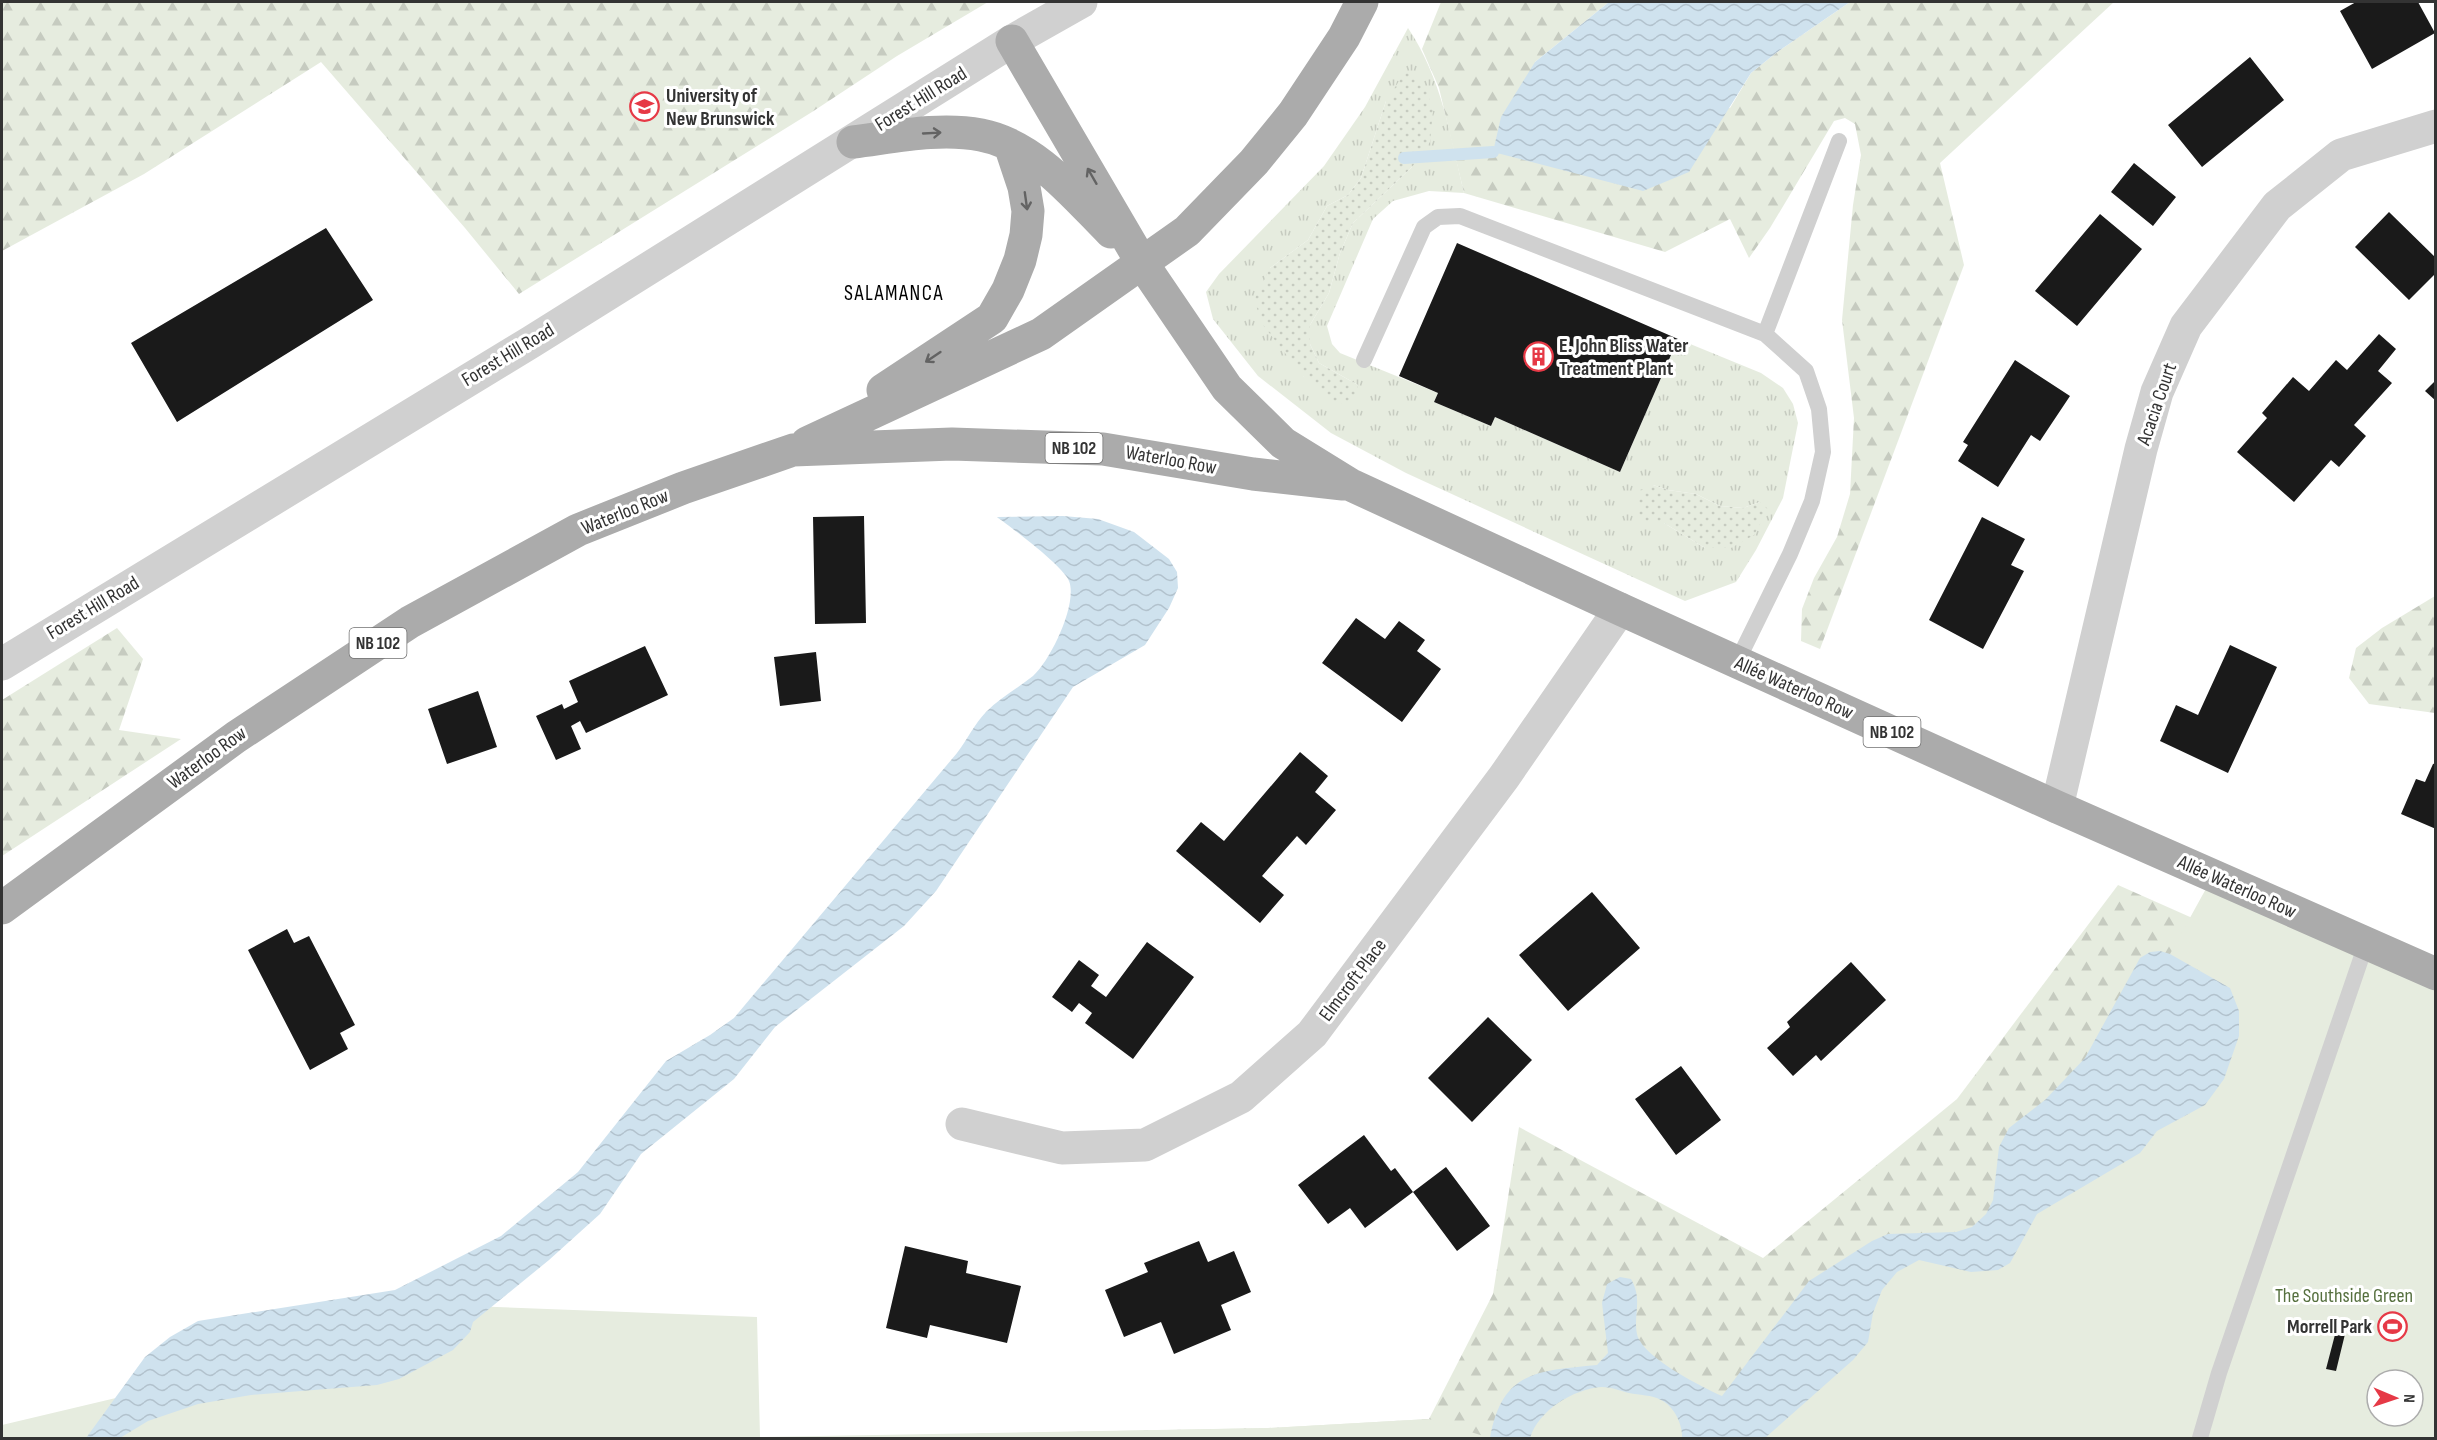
<svg xmlns="http://www.w3.org/2000/svg" width="2437" height="1440" font-family="'Sofia Sans Condensed',sans-serif">
	<defs>
		<pattern id="grass-tufts" width="24" height="20" patternUnits="userSpaceOnUse" patternTransform="scale(1.5)"><rect width="24" height="20" fill="#e6ecdf"/><path d="M3 7l-1-3M5 7V3M7 7l1-3M15 17l-1-3M17 17v-4M19 17l1-3" fill="none" stroke="#c6cbc0"/></pattern>
		<pattern id="forest-firs" width="22" height="20" patternUnits="userSpaceOnUse" patternTransform="scale(1.5)"><rect width="22" height="20" fill="#e6ecdf"/><path d="M5 1l3.5 6h-7zM16 11l3.5 6h-7z" fill="#c6cbc0"/></pattern>
		<pattern id="garden-dots" width="8" height="8" patternUnits="userSpaceOnUse" patternTransform="scale(1.5)"><rect width="8" height="8" fill="#e6ecdf"/><path d="M2 2h.1M6 6h.1" fill="none" stroke="#c6cbc0" stroke-width="1.8" stroke-linecap="round"/></pattern>
		<pattern id="water-waves" width="16" height="10" patternUnits="userSpaceOnUse" patternTransform="scale(1.5)"><rect width="16" height="10" fill="#cfe2ee"/><path d="M0 5q4-4 8 0t8 0" fill="none" stroke="#b2c2cd"/></pattern>
	</defs>
	<rect width="100%" height="100%" fill="#fff"/>
	<!-- grass -->
	<path fill="url(#grass-tufts)" fill-rule="evenodd" d="M1408 28C1442 79 1450 135 1464 193L1429 191 1393 201 1373 219 1327 326 1332 344 1340 353 1438 393 1434 402 1491 426 1495 417 1620 472 1678 339 1761 373 1783 388 1793 404 1798 423 1783 498 1756 550 1736 582 1685 601 1406 473 1331 433 1258 376 1213 319 1206 292 1219 274 1324 166 1365 107ZM1386 101 1412 167 1353 223 1340 253 1329 293 1310 325V344L1319 363 1358 385 1304 377 1270 268 1308 240 1327 206 1348 195 1361 178ZM1653 485 1668 490 1696 494 1720 506 1743 508 1760 502 1705 548 1664 523Z"/>
	<!-- forest -->
	<path fill="url(#forest-firs)" d="M2 2H988L897 56 812 112 519 294 465 228 321 62 144 174 2 251Z
		M1441 2H1609L1535 62 1730 108 1751 73 1776 53 1850 2H2114L1940 163 1964 265 1820 649 1801 641 1802 609 1814 578 1837 537 1850 494 1854 418 1842 320 1853 205 1861 155 1855 124 1845 118 1834 121 1770 228 1749 258 1730 219 1665 252 1464 193 1439 88 1422 49Z
		M2435 596V713L2369 704 2349 678 2356 648 2382 628Z
		M117 628 143 659 119 730 181 739 2 856V700Z
		M2118 885 2352 989 2199 1438H760L1268 1428 1429 1419 1493 1294 1519 1127 1763 1258 1957 1099Z"/>
	<!-- park -->
	<path fill="#e6ecdf" fill-rule="evenodd" d="M2213 876 2435 974V1438H1513L1538 1397 1598 1375 1732 1410 1876 1270 1988 1238 2170 954ZM2377 1380H2413V1416H2377Z
		M416 1304 757 1317 760 1437 1268 1428 1429 1419 1490 1438H2V1425L361 1340Z"/>
	<!-- garden -->
	<path fill="url(#garden-dots)" d="M1405 72 1415 75 1428 94 1433 110 1430 142 1412 167 1353 223 1340 253 1329 293 1310 325V344L1319 363 1358 385V395L1347 404 1328 401 1304 377 1263 325 1254 300 1270 268 1308 240 1327 206 1348 195 1361 178 1386 101Z
		M1653 485 1668 490 1696 494 1720 506 1743 508 1760 502 1768 509 1754 535 1731 548H1705L1664 523H1648L1636 513 1640 490Z"/>
	<!-- water -->
	<path fill="url(#water-waves)" d="M1609 2H1850L1776 53 1751 73 1689 172 1643 191 1493 152 1501 117 1535 62Z
		M1063 516 1098 519 1134 532 1169 559 1177 572 1178 588 1169 608 1145 645 1073 687 936 891 904 926 775 1027 734 1079 641 1154 600 1214 549 1260 473 1322 470 1332 453 1350 399 1379 377 1385 251 1395 198 1404 148 1421 120 1438H86L145 1357 170 1337 198 1321 395 1290 501 1236 578 1172 666 1061 710 1035 734 1018 957 753C967 740 975 723 986 712 1000 698 1018 688 1033 676 1051 660 1078 603 1069 581 1062 565 1013 529 997 517Z
		M2160 951 2170 954 2230 988 2239 1011V1036L2224 1079 2205 1105 2157 1131 2140 1153 2037 1214 2010 1263 1998 1270 1971 1272 1919 1260 1897 1272 1882 1290 1873 1313 1868 1342 1853 1360 1765 1438H1682C1683 1425 1674 1406 1661 1400 1652 1395 1639 1395 1629 1393 1621 1391 1611 1387 1602 1387 1573 1389 1539 1410 1530 1438H1490C1502 1370 1538 1371 1597 1365L1608 1353 1602 1303 1607 1284 1620 1277 1631 1279C1643 1300 1633 1314 1637 1334 1642 1357 1700 1386 1722 1396L1809 1281 1872 1241 1888 1234 1956 1232 1972 1227 1986 1214 1993 1200 1999 1147 2009 1128 2045 1100 2085 1058 2140 958 2150 952Z"/>
	<g fill="none" stroke-linecap="round" stroke-linejoin="round">
		<!-- stream -->
		<path stroke="#cfe2ee" stroke-width="12" d="M1404 158 1493 152"/>
	</g>
	<!-- building -->
	<path fill="#1a1a1a" d="M2356 2H2418L2435 33 2372 69 2340 11Z
		M2250 57 2284 100 2202 167 2168 125Z
		M2134 163 2176 197 2153 226 2111 192Z
		M2389 212 2436 258V273L2409 300 2355 247Z
		M2100 214 2142 249 2077 326 2035 291Z
		M326 228 373 300 177 422 131 343Z
		M1457 243 1678 339 1620 472 1495 417 1491 426 1434 402 1438 393 1399 376Z
		M2379 334 2396 349 2378 371 2392 383 2354 425 2366 436 2339 467 2331 460 2294 502 2237 452 2267 418 2262 413 2293 377 2309 391 2336 360 2347 370Z
		M2015 360 2070 396 2040 441 2031 435 1998 487 1958 461 1968 445 1963 442Z
		M2436 380V401L2425 391Z
		M864 516 866 623 815 624 813 517Z
		M1982 517 2025 539 2011 565 2024 571 1983 649 1929 620Z
		M1356 618 1385 639 1399 621 1425 640 1417 651 1441 669 1402 722 1322 663Z
		M2230 645 2277 667 2228 773 2160 741 2176 705 2198 715Z
		M645 646 668 695 586 733 580 721 571 726 581 749 556 760 536 716 562 704 564 709 578 702 569 681Z
		M816 652 821 701 780 706 774 657Z
		M478 691 497 747 447 764 428 709Z
		M1300 752 1328 776 1315 792 1336 810 1306 845 1297 836 1262 876 1284 895 1260 923 1176 851 1201 822 1224 841Z
		M2436 763V829L2401 814 2416 779 2425 782 2433 764Z
		M1592 892 1640 948 1568 1011 1519 955Z
		M287 929 294 943 309 936 355 1025 340 1033 348 1049 310 1070 248 950Z
		M1147 942 1194 977 1133 1059 1085 1023 1092 1013 1079 1003 1072 1012 1052 997 1079 960 1099 975 1091 986 1106 997Z
		M1851 962 1886 1000 1821 1061 1816 1055 1793 1076 1767 1048 1790 1027 1787 1022Z
		M1488 1017 1532 1060 1472 1122 1428 1078Z
		M1681 1066 1721 1120 1676 1155 1635 1099Z
		M1364 1135 1391 1171 1395 1168 1413 1192 1365 1228 1350 1208 1328 1224 1298 1185Z
		M1446 1167 1490 1226 1457 1251 1413 1192Z
		M1199 1241 1208 1262 1234 1251 1251 1292 1221 1305 1231 1330 1174 1354 1161 1322 1124 1337 1105 1290 1148 1272 1144 1263Z
		M905 1246 968 1261 966 1273 1021 1286 1007 1343 930 1325 927 1338 886 1328Z
		M2337 1327 2346 1330 2336 1371 2326 1369Z"/>
	<g fill="none" stroke-linecap="round" stroke-linejoin="round">
		<!-- service -->
		<path stroke="#d0d0d0" stroke-width="16" d="M1765 334 1839 141
			M1364 360 1424 227 1438 217 1460 216 1765 334 1806 371 1819 409 1823 452 1812 501 1790 554 1737 662
			M2200 1438 2219 1373 2366 944"/>
		<!-- minor -->
		<path stroke="#d0d0d0" stroke-width="33" d="M2057 807 2141 449 2157 392 2186 326 2277 206 2341 155 2436 126
			M962 1124 1062 1148 1145 1145 1241 1097 1312 1034 1504 777 1620 609"/>
		<!-- tertiary -->
		<path stroke="#d0d0d0" stroke-width="33" d="M2 664 531 342 1012 41 1081 2"/>
		<!-- primary -->
		<path stroke="#ababab" stroke-width="33" d="M1012 41 1142 263 1227 388 1283 443 1351 485 1620 609 2057 807 2436 974
			M853 142C894 137 939 127 981 135 1034 145 1075 196 1111 232
			M883 390 992 318 1008 290 1020 260 1026 235 1028 211 1024 187 1010 145
			M807 443 1041 334 1187 231 1254 162 1293 114 1344 37 1362 2
			M2 908 236 737 410 622 578 530 683 488 793 450 952 444 1103 449 1253 474 1343 484"/>
	</g>
	<!-- one-way arrows -->
	<defs><path id="oneway-shaft" d="M-6 0H5M1.5-3L5.5 0L1.5 3" fill="none" stroke-width="1.6" stroke-linecap="round" stroke-linejoin="round" transform="scale(1.5)"/></defs>
	<g stroke="#636363">
		<use href="#oneway-shaft" transform="translate(932 133) rotate(-3)"/>
		<use href="#oneway-shaft" transform="translate(1092 176) rotate(-120)"/>
		<use href="#oneway-shaft" transform="translate(1026 201) rotate(82)"/>
		<use href="#oneway-shaft" transform="translate(933 357) rotate(146)"/>
	</g>
	<!-- icons -->
	<defs>
		<symbol id="university-ring" viewBox="-11 -11 22 22"><circle r="9.5" fill="#fff" stroke="#e63946" stroke-width="1.5"/><path d="M0-5L7-2L0 1L-7-2ZM-4 1L0 2.5L4 1V4Q0 6-4 4Z" fill="#e63946"/></symbol>
		<symbol id="building-ring" viewBox="-11 -11 22 22"><circle r="9.5" fill="#fff" stroke="#e63946" stroke-width="1.5"/><path d="M-4-6H4V6H1V3H-1V6H-4ZM-2.5-4.3h1.7v1.8h-1.7ZM.8-4.3h1.7v1.8H.8ZM-2.5-1h1.7V.8h-1.7ZM.8-1h1.7V.8H.8Z" fill="#e63946"/></symbol>
		<symbol id="stadium-ring" viewBox="-11 -11 22 22"><circle r="9.5" fill="#fff" stroke="#e63946" stroke-width="1.5"/><path d="M0-5a6.5 5 0 1 0 0 10a6.5 5 0 1 0 0-10ZM-3.5-1.8h7v3.6h-7Z" fill="#e63946"/></symbol>
	</defs>
	<g fill-rule="evenodd">
		<use href="#university-ring" x="628" y="90" width="33" height="33"/>
		<use href="#building-ring" x="1522" y="340" width="33" height="33"/>
		<use href="#stadium-ring" x="2376" y="1310" width="33" height="33"/>
	</g>
	<g text-anchor="middle" dominant-baseline="central" stroke-width="6" stroke-linejoin="round" paint-order="stroke">
		<!-- shield labels -->
		<g fill="#fff" stroke="#707070" stroke-width="1.5">
			<rect x="1045.5" y="433" width="57" height="30" rx="4.5"/>
			<rect x="349.5" y="628" width="57" height="30" rx="4.5"/>
			<rect x="1863.5" y="717" width="57" height="30" rx="4.5"/>
		</g>
		<g font-size="18" font-weight="bold" fill="#333">
			<text x="1074" y="448">NB 102</text>
			<text x="378" y="643">NB 102</text>
			<text x="1892" y="732">NB 102</text>
		</g>
		<!-- poi labels -->
		<g font-size="20" font-weight="bold" fill="#333" stroke="#fff" text-anchor="start">
			<text x="666" y="96">University of<tspan x="666" dy="23">New Brunswick</tspan></text>
			<text x="1559" y="346">E. John Bliss Water<tspan x="1559" dy="23">Treatment Plant</tspan></text>
			<text x="2372" y="1327" text-anchor="end">Morrell Park</text>
		</g>
		<!-- street labels -->
		<g font-size="20" fill="#333" stroke="#fff">
			<text transform="translate(921 99) rotate(-32)">Forest Hill Road</text>
			<text transform="translate(508 355) rotate(-31)">Forest Hill Road</text>
			<text transform="translate(2157 404) rotate(-71)">Acacia Court</text>
			<text transform="translate(1171 460) rotate(10)">Waterloo Row</text>
			<text transform="translate(625 512) rotate(-22)">Waterloo Row</text>
			<text transform="translate(93 608) rotate(-31)">Forest Hill Road</text>
			<text transform="translate(1794 688) rotate(24)">Allée Waterloo Row</text>
			<text transform="translate(207 758) rotate(-36)">Waterloo Row</text>
			<text transform="translate(2237 887) rotate(24)">Allée Waterloo Row</text>
			<text transform="translate(1353 980) rotate(-53)">Elmcroft Place</text>
		</g>
		<!-- park labels -->
		<g font-size="20" fill="#56703f" stroke="#fff">
			<text x="2344" y="1296">The Southside Green</text>
		</g>
		<!-- neighbourhood labels -->
		<g font-size="21" letter-spacing="1.5" fill="#000" stroke="#fff">
			<text x="894" y="293">SALAMANCA</text>
		</g>
	</g>
	<!-- border -->
	<rect width="2437" height="1440" fill="none" stroke="#333333" stroke-width="6"/>
	<!-- north arrow -->
	<g transform="translate(2395 1398) rotate(92)"><circle r="28" fill="#ffffff" stroke="#adadad" stroke-width="1.5"/>
	<path d="M0-4.5L10 22L0 15L-10 22Z" fill="#e63946"/>
	<text y="-9" font-size="16" font-weight="bold" text-anchor="middle" fill="#333333">N</text>
	</g>
</svg>
